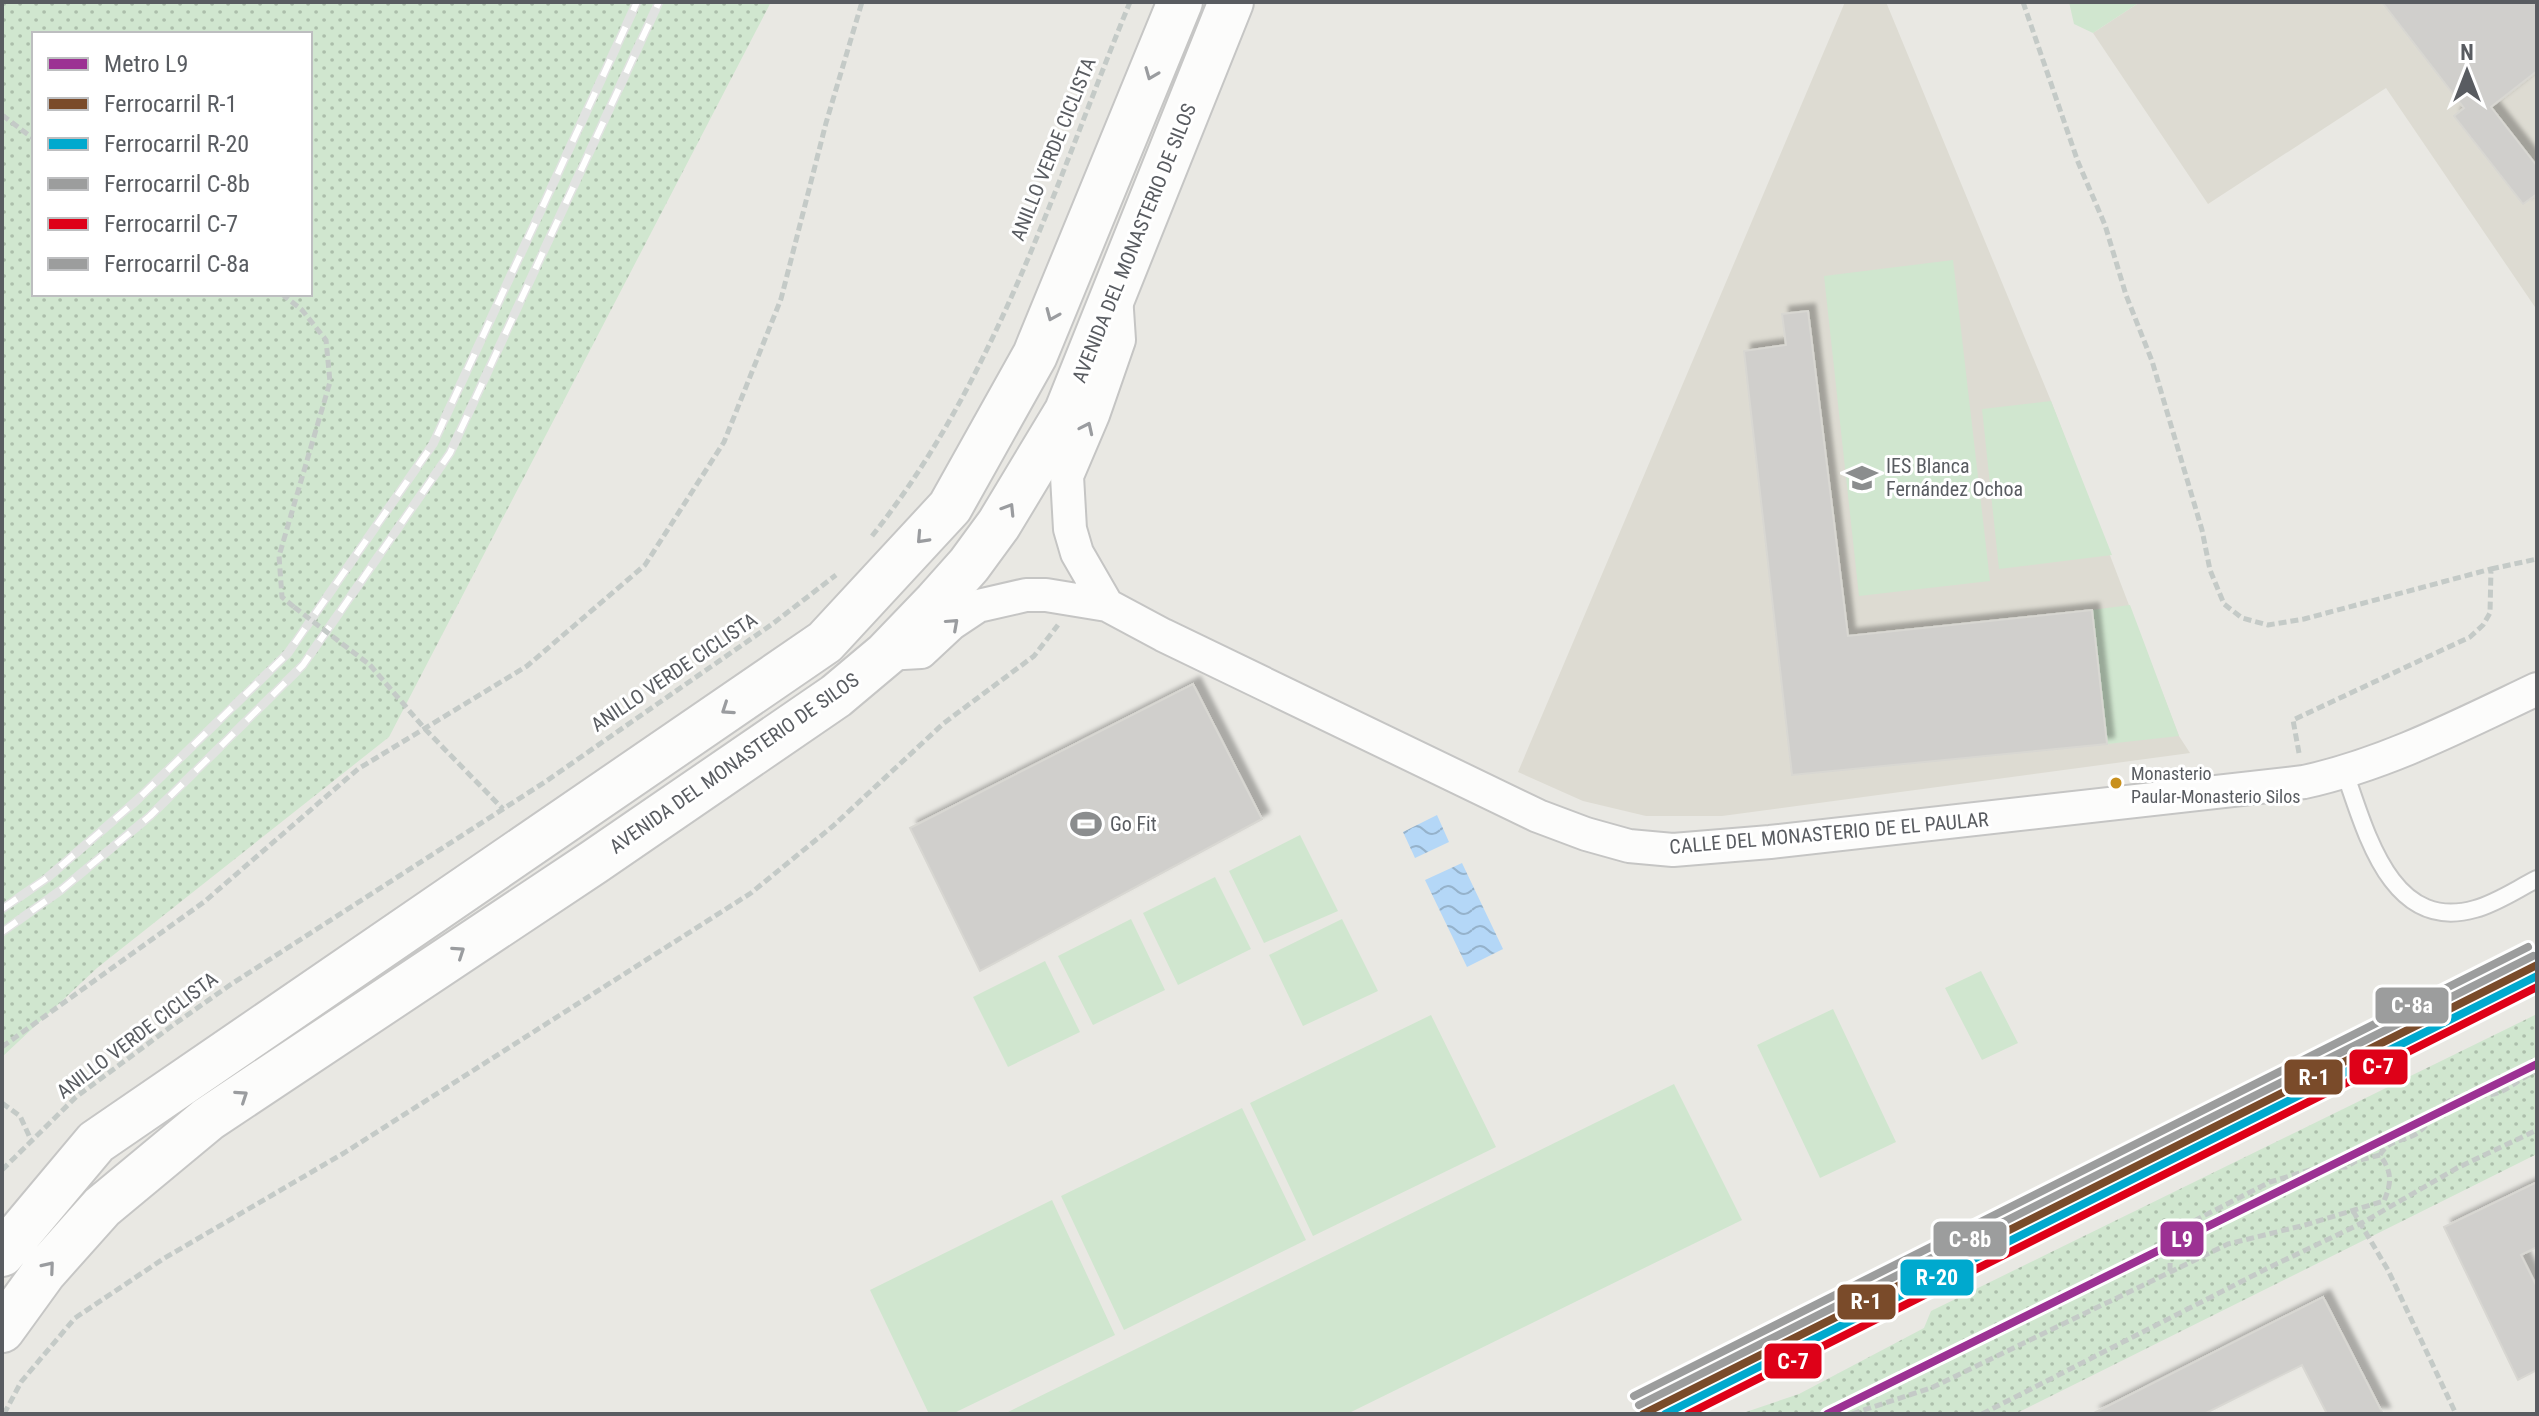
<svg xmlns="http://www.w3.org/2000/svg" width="2539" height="1416" font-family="'Roboto Condensed',sans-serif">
	<defs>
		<pattern id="park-dots" width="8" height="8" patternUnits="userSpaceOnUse" patternTransform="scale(2)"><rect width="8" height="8" fill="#d0e6cf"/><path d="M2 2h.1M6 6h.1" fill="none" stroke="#acbeab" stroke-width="1.8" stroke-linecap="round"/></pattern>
		<pattern id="water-waves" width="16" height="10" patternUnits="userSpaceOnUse" patternTransform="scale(2)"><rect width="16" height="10" fill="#b4d7f7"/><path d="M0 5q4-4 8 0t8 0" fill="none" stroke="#95b2cb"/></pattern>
		<filter id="shadow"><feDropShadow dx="7" dy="-7" stdDeviation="2" flood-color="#0004"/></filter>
	</defs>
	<rect width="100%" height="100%" fill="#e9e8e3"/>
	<!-- education -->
	<path fill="#dddbd2" d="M1845 2H1886L2051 401 2179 736 2190 753 1722 816H1646L1583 801 1518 772Z
		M2140 2H2537V310L2386 88 2208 204 2093 33Z"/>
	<!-- park -->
	<path fill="url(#park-dots)" fill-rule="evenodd" d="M2 2H771L389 737 97 968 2 1057ZM34 34H310V294H34Z
		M2537 1014V1154L2015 1414H1740L1799 1394 1924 1328 1931 1311Z"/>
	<!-- pitch -->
	<path fill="#d0e6cf" d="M2069 2H2140L2093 33 2074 24Z
		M1953 260 1990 581 1859 596 1824 276Z
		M2051 401 2112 555 1999 569 1982 409Z
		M2130 605 2179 736 2107 744 2092 610Z
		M1300 835 1338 911 1264 943 1229 871Z
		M1215 877 1251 949 1178 985 1143 913Z
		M1131 919 1165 990 1093 1025 1058 956Z
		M1342 919 1378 991 1303 1026 1269 955Z
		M1045 961 1080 1032 1008 1067 973 997Z
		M1981 971 2018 1043 1982 1060 1945 988Z
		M1833 1009 1896 1142 1820 1178 1757 1045Z
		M1431 1015 1496 1147 1313 1236 1250 1103Z
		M1674 1084 1742 1220 1347 1414H1004Z
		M1242 1108 1306 1240 1124 1330 1061 1196Z
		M1052 1200 1115 1335 952 1414H929L870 1290Z"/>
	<!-- water -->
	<path fill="url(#water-waves)" d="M1437 815 1449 842 1415 858 1403 832Z
		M1462 863 1503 949 1467 967 1425 880Z"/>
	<!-- building -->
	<path fill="#d0cfcc" stroke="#d8d7d2" stroke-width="2" filter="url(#shadow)" d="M2382 2H2537V71L2491 107 2537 166V194L2523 204 2454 116 2464 108Z
		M1808 311 1848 636 2092 610 2107 744 1792 775 1744 351 1786 345 1782 314Z
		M1193 684 1262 819 980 971 910 828Z
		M2537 1182V1247L2521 1255 2537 1287V1370L2518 1380 2444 1227Z
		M2323 1297 2383 1414H2327L2302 1365 2204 1414H2092Z"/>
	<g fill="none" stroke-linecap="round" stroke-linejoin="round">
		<defs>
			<path id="lane" d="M2345 773C2366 832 2391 933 2475 909 2497 903 2517 889 2537 879"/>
			<path id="street" d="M1107 605 1077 553 1070 529 1067 476 1093 415 1119 340 1116 295
				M886 654 921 652 951 624 978 606 1026 595H1046L1107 605 1163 635 1538 816 1586 834 1629 846 1673 850 1770 842 2304 782C2386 764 2461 725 2537 689"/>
			<path id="secondary" d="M2 1254 96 1142 825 642 950 507 1035 355 1180 2
				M2 1330 44 1272 102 1207 208 1119 594 862 836 696 886 654 936 602 969 565 999 524 1067 411 1231 2"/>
		</defs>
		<!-- lane casing -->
		<use href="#lane" stroke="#c5c5c4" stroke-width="20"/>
		<!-- street casing -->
		<use href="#street" stroke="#c5c5c4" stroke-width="36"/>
		<!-- secondary casing -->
		<use href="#secondary" stroke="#c6c6c5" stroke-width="48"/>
		<!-- path -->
		<path stroke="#c4cac7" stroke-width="5" stroke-dasharray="8 4" stroke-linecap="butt" d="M2023 2 2078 162 2105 225 2126 295 2152 361 2202 530 2210 570 2224 604 2242 618 2268 625 2304 619 2491 569 2490 613 2483 625 2470 637 2293 720 2299 753
			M2 115 34 139
			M282 294 302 310 326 340 330 382 279 556 282 597 294 607
			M872 536C996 380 1055 184 1130 2
			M2491 569 2537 559
			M370 665 425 729 503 809
			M2 1047 204 902 358 769 527 666 645 565 724 442 781 299 826 123 862 2
			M2 1103 20 1116 31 1140
			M2380 1155C2389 1139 2402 1142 2416 1134 2430 1125 2437 1107 2451 1100 2465 1092 2479 1099 2494 1094 2510 1090 2521 1076 2537 1072
			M2 1170 76 1097 176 1023 230 985 545 782 771 625 836 575
			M2353 1211 2388 1270 2456 1414
			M4 1414 21 1382 75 1318 163 1259 344 1153 751 893 833 826 944 723 1034 656 1058 625
			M1852 1414 1931 1388 2228 1244 2305 1225 2384 1201C2392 1182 2392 1172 2380 1155L2356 1161 2346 1167 2316 1168 2270 1182 2184 1226C2171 1240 2170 1253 2170 1272
			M1982 1414 2268 1268 2360 1224 2457 1168 2537 1130"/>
		<!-- lane -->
		<use href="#lane" stroke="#fcfcfb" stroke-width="16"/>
		<!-- street -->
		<use href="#street" stroke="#fcfcfb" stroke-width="32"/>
		<!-- secondary -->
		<use href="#secondary" stroke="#fcfcfb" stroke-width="44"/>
		<defs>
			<path id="rail" d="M2 909 47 878 136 801 288 653 433 444 637 2
				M2 932 61 890 150 816 303 665 450 453 659 2"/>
		</defs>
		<!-- rail casing -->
		<use href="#rail" stroke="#e1e2e1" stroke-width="9"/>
		<!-- rail -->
		<use href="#rail" stroke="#fff" stroke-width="6" stroke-dasharray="18" stroke-linecap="butt"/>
		<!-- path-bridge -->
		<path stroke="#c4cac7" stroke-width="5" stroke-dasharray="8 4" stroke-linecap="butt" d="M294 607 370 665"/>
		<defs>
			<path id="rail-1" d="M1643 1414 2537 965"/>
			<path id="rail-2" d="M1665 1414 2537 976"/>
			<path id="rail-3" d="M1639 1405 2533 956"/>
			<path id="rail-4" d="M1688 1414 2537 987"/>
			<path id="rail-5" d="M1634 1396 2528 947"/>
		</defs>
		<!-- rail-1 casing -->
		<use href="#rail-1" stroke="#fff" stroke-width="14"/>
		<!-- rail-2 casing -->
		<use href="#rail-2" stroke="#fff" stroke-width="14"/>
		<!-- rail-3 casing -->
		<use href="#rail-3" stroke="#fff" stroke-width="14"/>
		<!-- rail-4 casing -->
		<use href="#rail-4" stroke="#fff" stroke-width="14"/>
		<!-- rail-5 casing -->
		<use href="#rail-5" stroke="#fff" stroke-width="14"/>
		<!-- rail-1 -->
		<use href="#rail-1" stroke="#7a4b2a" stroke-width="8"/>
		<!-- rail-2 -->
		<use href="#rail-2" stroke="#00a9ce" stroke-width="8"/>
		<!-- rail-3 -->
		<use href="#rail-3" stroke="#9c9d9d" stroke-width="8"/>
		<!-- rail-4 -->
		<use href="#rail-4" stroke="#de0118" stroke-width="8"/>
		<!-- rail-5 -->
		<use href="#rail-5" stroke="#9c9d9d" stroke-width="8"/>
		<defs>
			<path id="metro-1" d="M1827 1414 2537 1064"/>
		</defs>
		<!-- metro-1 casing -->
		<use href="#metro-1" stroke="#fff" stroke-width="14"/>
		<!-- metro-1 -->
		<use href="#metro-1" stroke="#9c3293" stroke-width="8"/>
	</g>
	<!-- one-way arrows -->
	<defs><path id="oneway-chevron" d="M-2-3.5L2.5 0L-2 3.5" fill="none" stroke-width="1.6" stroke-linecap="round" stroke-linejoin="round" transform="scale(2)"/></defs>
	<g stroke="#9a9c9f">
		<use href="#oneway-chevron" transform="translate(1151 74) rotate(112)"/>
		<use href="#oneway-chevron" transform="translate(1052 315) rotate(113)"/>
		<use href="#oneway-chevron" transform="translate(1087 428) rotate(-65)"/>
		<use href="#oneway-chevron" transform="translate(1009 509) rotate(-58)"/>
		<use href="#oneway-chevron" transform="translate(922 538) rotate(133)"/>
		<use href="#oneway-chevron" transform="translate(953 624) rotate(-42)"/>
		<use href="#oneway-chevron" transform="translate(727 709) rotate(146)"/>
		<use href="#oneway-chevron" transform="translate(459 952) rotate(-34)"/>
		<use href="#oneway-chevron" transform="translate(242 1096) rotate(-34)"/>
		<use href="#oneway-chevron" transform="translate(49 1267) rotate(-50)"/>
	</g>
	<!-- icons -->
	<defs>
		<symbol id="school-bare" viewBox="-9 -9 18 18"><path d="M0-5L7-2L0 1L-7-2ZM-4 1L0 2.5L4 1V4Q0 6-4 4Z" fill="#8b8d8e" stroke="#fff" stroke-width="2.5" paint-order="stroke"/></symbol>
		<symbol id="stadium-bare" viewBox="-9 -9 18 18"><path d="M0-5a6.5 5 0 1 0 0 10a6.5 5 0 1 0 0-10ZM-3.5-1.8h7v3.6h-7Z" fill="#8b8d8e" stroke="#fff" stroke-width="2.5" paint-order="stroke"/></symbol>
	</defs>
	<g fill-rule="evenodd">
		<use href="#school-bare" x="1840" y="456" width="44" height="44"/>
		<use href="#stadium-bare" x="1064" y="802" width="44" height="44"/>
	</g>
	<!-- markers -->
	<circle fill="#c8901d" stroke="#fff" stroke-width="3" cx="2116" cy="783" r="7"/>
	<g text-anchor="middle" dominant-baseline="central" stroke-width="6" stroke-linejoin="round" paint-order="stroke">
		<!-- bus labels -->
		<g font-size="18" fill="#595c61" stroke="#fff" text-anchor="start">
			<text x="2131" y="773">Monasterio<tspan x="2131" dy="23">Paular-Monasterio Silos</tspan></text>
		</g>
		<!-- street labels -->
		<g font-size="20" fill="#595c61" stroke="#fff">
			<text transform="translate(1053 149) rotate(-68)">ANILLO VERDE CICLISTA</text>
			<text transform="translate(1134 243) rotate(-68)">AVENIDA DEL MONASTERIO DE SILOS</text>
			<text transform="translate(674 672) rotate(-34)">ANILLO VERDE CICLISTA</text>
			<text transform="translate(734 763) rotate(-35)">AVENIDA DEL MONASTERIO DE SILOS</text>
			<text transform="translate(1829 833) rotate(-5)">CALLE DEL MONASTERIO DE EL PAULAR</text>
			<text transform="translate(137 1035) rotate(-37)">ANILLO VERDE CICLISTA</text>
		</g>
		<!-- poi labels -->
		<g font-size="20" fill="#595c61" stroke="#fff" text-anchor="start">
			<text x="1886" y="466">IES Blanca<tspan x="1886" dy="23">Fernández Ochoa</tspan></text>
			<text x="1110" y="824">Go Fit</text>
		</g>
	</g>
	<g stroke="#fff" stroke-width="3">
		<rect x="2374" y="986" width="76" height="39" rx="8" fill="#9c9d9d"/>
		<rect x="2348" y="1048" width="61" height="38" rx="8" fill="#de0118"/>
		<rect x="2283" y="1058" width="61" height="38" rx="8" fill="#7a4b2a"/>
		<rect x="1932" y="1220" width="76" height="38" rx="8" fill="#9c9d9d"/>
		<rect x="2159" y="1220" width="46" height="38" rx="8" fill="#9c3293"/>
		<rect x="1899" y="1258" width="76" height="39" rx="8" fill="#00a9ce"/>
		<rect x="1836" y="1283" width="61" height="38" rx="8" fill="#7a4b2a"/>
		<rect x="1763" y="1342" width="60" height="38" rx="8" fill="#de0118"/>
	</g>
	<g font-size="22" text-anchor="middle" font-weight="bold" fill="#fff">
		<text x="2412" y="1013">C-8a</text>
		<text x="2378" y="1074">C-7</text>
		<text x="2314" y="1085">R-1</text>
		<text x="1970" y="1247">C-8b</text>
		<text x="2182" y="1247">L9</text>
		<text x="1937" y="1285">R-20</text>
		<text x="1866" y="1309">R-1</text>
		<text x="1793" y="1369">C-7</text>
	</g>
	<!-- border -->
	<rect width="2539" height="1416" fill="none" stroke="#595c61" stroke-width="8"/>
	<!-- legend -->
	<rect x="32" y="32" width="280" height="264" fill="#ffffff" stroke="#bdbec0" stroke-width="2"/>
	<rect x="48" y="58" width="40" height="12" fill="#9c3293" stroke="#bdbec0" stroke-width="2"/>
	<text x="104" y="72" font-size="24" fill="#595c61">Metro L9</text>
	<rect x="48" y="98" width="40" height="12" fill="#7a4b2a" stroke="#bdbec0" stroke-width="2"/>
	<text x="104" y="112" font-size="24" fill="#595c61">Ferrocarril R-1</text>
	<rect x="48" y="138" width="40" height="12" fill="#00a9ce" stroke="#bdbec0" stroke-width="2"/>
	<text x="104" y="152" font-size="24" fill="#595c61">Ferrocarril R-20</text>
	<rect x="48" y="178" width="40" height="12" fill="#9c9d9d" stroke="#bdbec0" stroke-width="2"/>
	<text x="104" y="192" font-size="24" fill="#595c61">Ferrocarril C-8b</text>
	<rect x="48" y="218" width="40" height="12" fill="#de0118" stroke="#bdbec0" stroke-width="2"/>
	<text x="104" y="232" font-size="24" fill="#595c61">Ferrocarril C-7</text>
	<rect x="48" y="258" width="40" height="12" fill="#9c9d9d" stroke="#bdbec0" stroke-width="2"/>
	<text x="104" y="272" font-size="24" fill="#595c61">Ferrocarril C-8a</text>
	<!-- north arrow -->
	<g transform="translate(2467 72)" stroke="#ffffff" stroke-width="6" paint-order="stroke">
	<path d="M0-6L14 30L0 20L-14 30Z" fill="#595c61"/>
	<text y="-12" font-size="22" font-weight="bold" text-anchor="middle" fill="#595c61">N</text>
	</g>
</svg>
